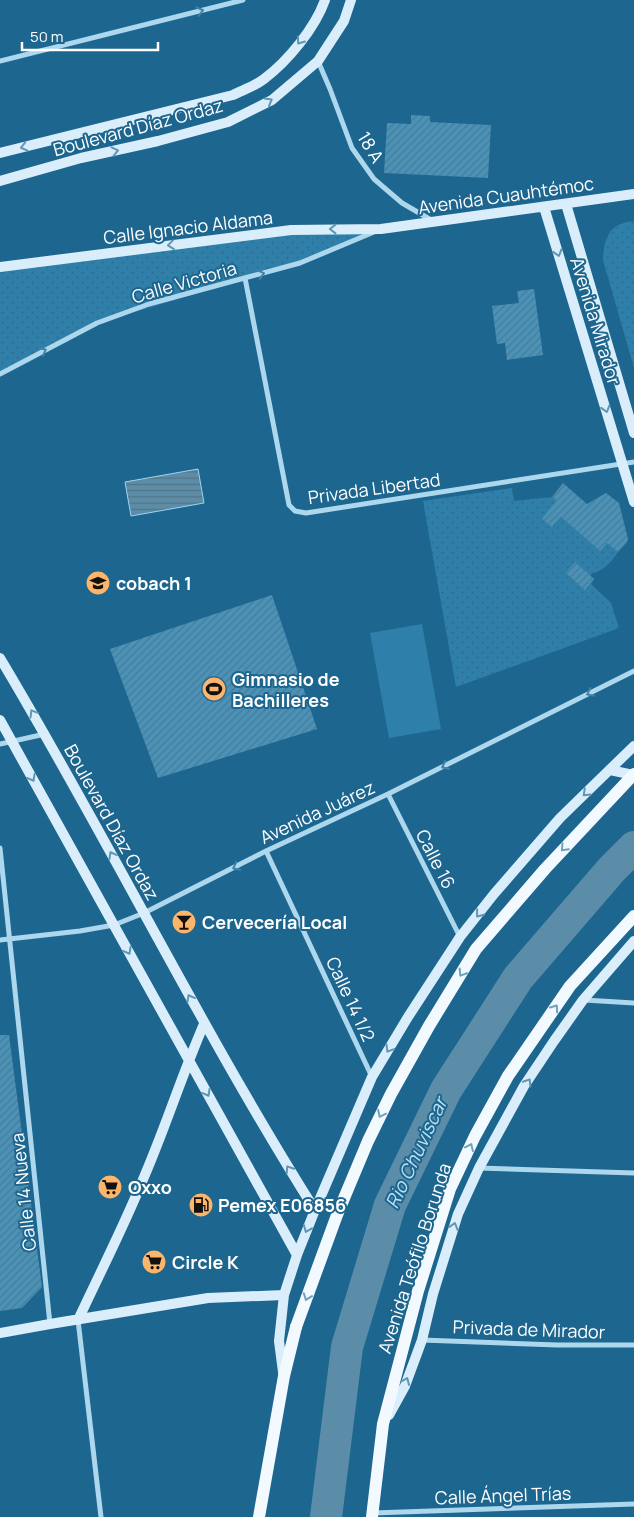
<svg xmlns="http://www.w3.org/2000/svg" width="634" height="1517" font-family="Manrope,sans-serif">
	<defs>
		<pattern id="park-dots" width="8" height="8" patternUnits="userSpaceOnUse" patternTransform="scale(1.25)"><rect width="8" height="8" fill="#2e80aa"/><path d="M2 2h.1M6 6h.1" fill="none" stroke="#3c6980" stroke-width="1.8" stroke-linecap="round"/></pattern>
		<pattern id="water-rules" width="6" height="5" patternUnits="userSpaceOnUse" patternTransform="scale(1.25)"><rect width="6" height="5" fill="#5c8da8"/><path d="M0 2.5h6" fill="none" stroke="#567383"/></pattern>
		<pattern id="building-hatch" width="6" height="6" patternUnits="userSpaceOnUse" patternTransform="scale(1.25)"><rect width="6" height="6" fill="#4a92b8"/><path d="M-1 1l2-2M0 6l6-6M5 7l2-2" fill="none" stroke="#4b7a92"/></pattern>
	</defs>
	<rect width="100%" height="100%" fill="#1d668f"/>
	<!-- park -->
	<path fill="url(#park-dots)" d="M634 221V368L603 260C604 238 609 223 634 221Z
		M381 229 300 263 97 323 0 376V267L291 230Z
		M512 488 514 501 552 497 556 500 542 519 553 527 561 517 599 550 607 543 618 552C610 564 603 570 590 575L594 579 591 584 611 603 619 628 456 687 423 501Z"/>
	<!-- pitch -->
	<path fill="#2e80aa" d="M422 624 441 729 389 738 370 633Z"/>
	<!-- water -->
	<path fill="url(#water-rules)" stroke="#9fd4ef" d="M198 469 204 503 131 516 125 482Z"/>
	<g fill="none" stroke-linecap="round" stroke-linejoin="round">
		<!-- river -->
		<path stroke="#5c8da8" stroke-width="32" d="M326 1517 347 1347 390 1205 446 1090 518 978 612 869 634 847"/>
	</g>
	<!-- building -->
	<path fill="url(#building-hatch)" d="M411 115 430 116V122L491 125 488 178 384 173 387 123 411 124Z
		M534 289 543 355 507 360 505 343 497 344 492 306 519 303 517 291Z
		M563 483 587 504 606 493 619 503 628 539 627 542 618 552 607 543 600 551 561 517 552 527 542 519 556 500 552 497Z
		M575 562 594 579 585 590 566 573Z
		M272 595 317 729 158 778 110 649Z
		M0 1035H9L42 1287 22 1308 0 1311Z"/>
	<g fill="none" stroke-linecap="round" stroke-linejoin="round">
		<!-- street -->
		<path stroke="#acd7ed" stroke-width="5" d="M0 61 243 0
			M318 61 330 89 352 148 374 179 402 203 433 221
			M245 278 289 505 295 511 306 513 634 462
			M0 374 97 323 149 304 300 263 374 232
			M0 744 45 734
			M388 794 460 937
			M0 848 50 1324
			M266 851 372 1077
			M0 940 80 931 114 925 144 913 266 851 388 794 634 671
			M584 1000 634 1003
			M479 1168 634 1173
			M78 1320 101 1517
			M422 1340 557 1345H634
			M373 1513 634 1504"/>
		<!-- secondary -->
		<path stroke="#d9eefa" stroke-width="10" d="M0 153 233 95C243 90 255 86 264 79 288 61 315 28 325 0
			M0 181 81 158 158 141 228 122 272 100 318 61 344 21 351 0
			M566 204 634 433
			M544 207 634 502
			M0 267 291 230 381 229 634 194
			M0 658C109 840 202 1031 315 1210
			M0 720 297 1255
			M610 770 634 775
			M78 1320C99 1275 122 1230 141 1184 164 1132 181 1077 204 1024
			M0 1333 50 1324 208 1298 284 1295
			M283 1372 279 1341 284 1295 297 1255 315 1210 372 1077 408 1017 460 937 494 894 560 818 634 746
			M389 1415 405 1386 422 1340 433 1294 458 1214 479 1168 524 1086 554 1041 583 1000 634 941"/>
		<!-- primary -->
		<path stroke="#f2faff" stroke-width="12" d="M259 1517 284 1376 296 1327
			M372 1517 383 1424 418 1291 450 1189 475 1136 508 1076 570 986 634 916"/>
		<!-- primary-bridge -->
		<path stroke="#f2faff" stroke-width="12" d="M296 1327 337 1215 368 1141 391 1094 429 1026 476 949 545 869 634 774"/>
	</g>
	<!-- one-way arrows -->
	<defs><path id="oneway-chevron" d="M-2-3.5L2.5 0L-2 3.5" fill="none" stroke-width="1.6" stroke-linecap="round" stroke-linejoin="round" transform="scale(1.25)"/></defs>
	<g stroke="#4182a6">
		<use href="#oneway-chevron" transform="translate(200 11) rotate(-14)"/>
		<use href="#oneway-chevron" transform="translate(261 274) rotate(-15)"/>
		<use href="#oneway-chevron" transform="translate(43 351) rotate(-28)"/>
		<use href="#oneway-chevron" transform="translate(590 693) rotate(153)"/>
		<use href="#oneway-chevron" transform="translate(445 766) rotate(153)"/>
		<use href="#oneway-chevron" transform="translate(236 867) rotate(153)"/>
	</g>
	<g stroke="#5f96b4">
		<use href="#oneway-chevron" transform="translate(300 41) rotate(126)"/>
		<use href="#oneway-chevron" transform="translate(269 101) rotate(-30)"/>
		<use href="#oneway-chevron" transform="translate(24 147) rotate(166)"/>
		<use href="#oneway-chevron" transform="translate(115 151) rotate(-13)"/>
		<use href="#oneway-chevron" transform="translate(333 229) rotate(180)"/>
		<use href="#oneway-chevron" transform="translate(171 245) rotate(173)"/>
		<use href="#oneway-chevron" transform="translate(558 253) rotate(73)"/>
		<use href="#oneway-chevron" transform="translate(606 409) rotate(73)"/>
		<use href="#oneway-chevron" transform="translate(33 713) rotate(-121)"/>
		<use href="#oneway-chevron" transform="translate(32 778) rotate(61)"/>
		<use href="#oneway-chevron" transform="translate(586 793) rotate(136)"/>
		<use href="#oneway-chevron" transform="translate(112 855) rotate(-119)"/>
		<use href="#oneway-chevron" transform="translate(479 914) rotate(128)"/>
		<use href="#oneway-chevron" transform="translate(128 951) rotate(61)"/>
		<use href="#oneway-chevron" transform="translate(190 998) rotate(-119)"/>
		<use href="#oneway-chevron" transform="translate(389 1049) rotate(121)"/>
		<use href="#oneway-chevron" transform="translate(528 1082) rotate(-58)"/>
		<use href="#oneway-chevron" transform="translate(207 1093) rotate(61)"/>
		<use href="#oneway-chevron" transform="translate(289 1169) rotate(-122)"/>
		<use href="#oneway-chevron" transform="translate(454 1226) rotate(-73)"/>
		<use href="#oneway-chevron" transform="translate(307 1229) rotate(112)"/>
		<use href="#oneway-chevron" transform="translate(406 1381) rotate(-67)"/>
	</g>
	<g stroke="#72a1bc">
		<use href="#oneway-chevron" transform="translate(564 848) rotate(133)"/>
		<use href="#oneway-chevron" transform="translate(462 973) rotate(122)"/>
		<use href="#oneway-chevron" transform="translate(555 1008) rotate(-55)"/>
		<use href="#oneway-chevron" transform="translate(381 1114) rotate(116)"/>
		<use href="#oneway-chevron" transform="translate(470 1147) rotate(-65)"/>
		<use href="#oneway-chevron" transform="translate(307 1297) rotate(110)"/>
	</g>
	<!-- icons -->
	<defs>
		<symbol id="school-disc" viewBox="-11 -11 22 22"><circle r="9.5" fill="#fcb56b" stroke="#1d668f"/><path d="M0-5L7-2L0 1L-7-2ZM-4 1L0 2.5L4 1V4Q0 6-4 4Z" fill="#111"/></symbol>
		<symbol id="stadium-disc" viewBox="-11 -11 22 22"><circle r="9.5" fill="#fcb56b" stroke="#1d668f"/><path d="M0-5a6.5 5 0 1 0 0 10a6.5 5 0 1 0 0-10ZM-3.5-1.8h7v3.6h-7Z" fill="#111"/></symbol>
		<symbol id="bar-disc" viewBox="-11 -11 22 22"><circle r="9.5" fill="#fcb56b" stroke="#1d668f"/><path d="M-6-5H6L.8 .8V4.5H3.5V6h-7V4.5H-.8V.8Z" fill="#111"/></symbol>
		<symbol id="supermarket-disc" viewBox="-11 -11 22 22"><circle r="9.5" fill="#fcb56b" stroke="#1d668f"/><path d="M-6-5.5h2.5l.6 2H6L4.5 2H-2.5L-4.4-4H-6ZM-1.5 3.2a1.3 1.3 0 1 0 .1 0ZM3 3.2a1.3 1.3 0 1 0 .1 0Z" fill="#111"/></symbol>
		<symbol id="fuel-disc" viewBox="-11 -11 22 22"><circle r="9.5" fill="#fcb56b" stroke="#1d668f"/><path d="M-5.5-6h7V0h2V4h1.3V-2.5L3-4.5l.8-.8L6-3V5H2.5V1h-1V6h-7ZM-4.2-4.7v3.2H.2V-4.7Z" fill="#111"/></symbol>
	</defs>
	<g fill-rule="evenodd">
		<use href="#school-disc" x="84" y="569" width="28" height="28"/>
		<use href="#stadium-disc" x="200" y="675" width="28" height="28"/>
		<use href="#bar-disc" x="170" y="908" width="28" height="28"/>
		<use href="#supermarket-disc" x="96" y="1173" width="28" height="28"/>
		<use href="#fuel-disc" x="187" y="1191" width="28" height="28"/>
		<use href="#supermarket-disc" x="140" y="1248" width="28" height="28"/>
	</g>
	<g text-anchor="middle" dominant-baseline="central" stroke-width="4" stroke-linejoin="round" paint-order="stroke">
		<!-- street labels -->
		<g font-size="18" fill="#fff" stroke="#1d668f">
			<text transform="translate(138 127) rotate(-15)">Boulevard Díaz Ordaz</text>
			<text transform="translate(371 147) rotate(59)">18 A</text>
			<text transform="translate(506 195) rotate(-8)">Avenida Cuauhtémoc</text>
			<text transform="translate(188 227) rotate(-7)">Calle Ignacio Aldama</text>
			<text transform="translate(184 282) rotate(-16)">Calle Victoria</text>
			<text transform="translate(596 321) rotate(73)">Avenida Mirador</text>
			<text transform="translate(374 488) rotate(-8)">Privada Libertad</text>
			<text transform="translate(317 812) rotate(-25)">Avenida Juárez</text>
			<text transform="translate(112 822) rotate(61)">Boulevard Díaz Ordaz</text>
			<text transform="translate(436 859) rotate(63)">Calle 16</text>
			<text transform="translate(351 999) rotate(65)">Calle 14 1/2</text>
			<text transform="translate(23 1192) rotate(-96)">Calle 14 Nueva</text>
			<text transform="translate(414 1258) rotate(-72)">Avenida Teófilo Borunda</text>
			<text transform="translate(529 1329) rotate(2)">Privada de Mirador</text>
			<text transform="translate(503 1495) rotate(-2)">Calle Ángel Trías</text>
		</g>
		<!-- poi labels -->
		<g font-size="18" font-weight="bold" fill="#fff" stroke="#1d668f" text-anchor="start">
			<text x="116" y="583">cobach 1</text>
			<text x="232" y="679">Gimnasio de<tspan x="232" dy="21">Bachilleres</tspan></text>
			<text x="202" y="922">Cervecería Local</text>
			<text x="128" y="1187">Oxxo</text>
			<text x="218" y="1205">Pemex E06856</text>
			<text x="172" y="1262">Circle K</text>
		</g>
		<!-- water labels -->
		<g font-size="19" font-style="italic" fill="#bce2f5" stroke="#1d668f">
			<text transform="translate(416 1153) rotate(-65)">Rio Chuviscar</text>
		</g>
	</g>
	<!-- scale -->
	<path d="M22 42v8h136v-8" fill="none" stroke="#ffffff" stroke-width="2.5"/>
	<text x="30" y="42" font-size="15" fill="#ffffff" stroke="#1d668f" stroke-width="4" paint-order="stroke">50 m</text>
</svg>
